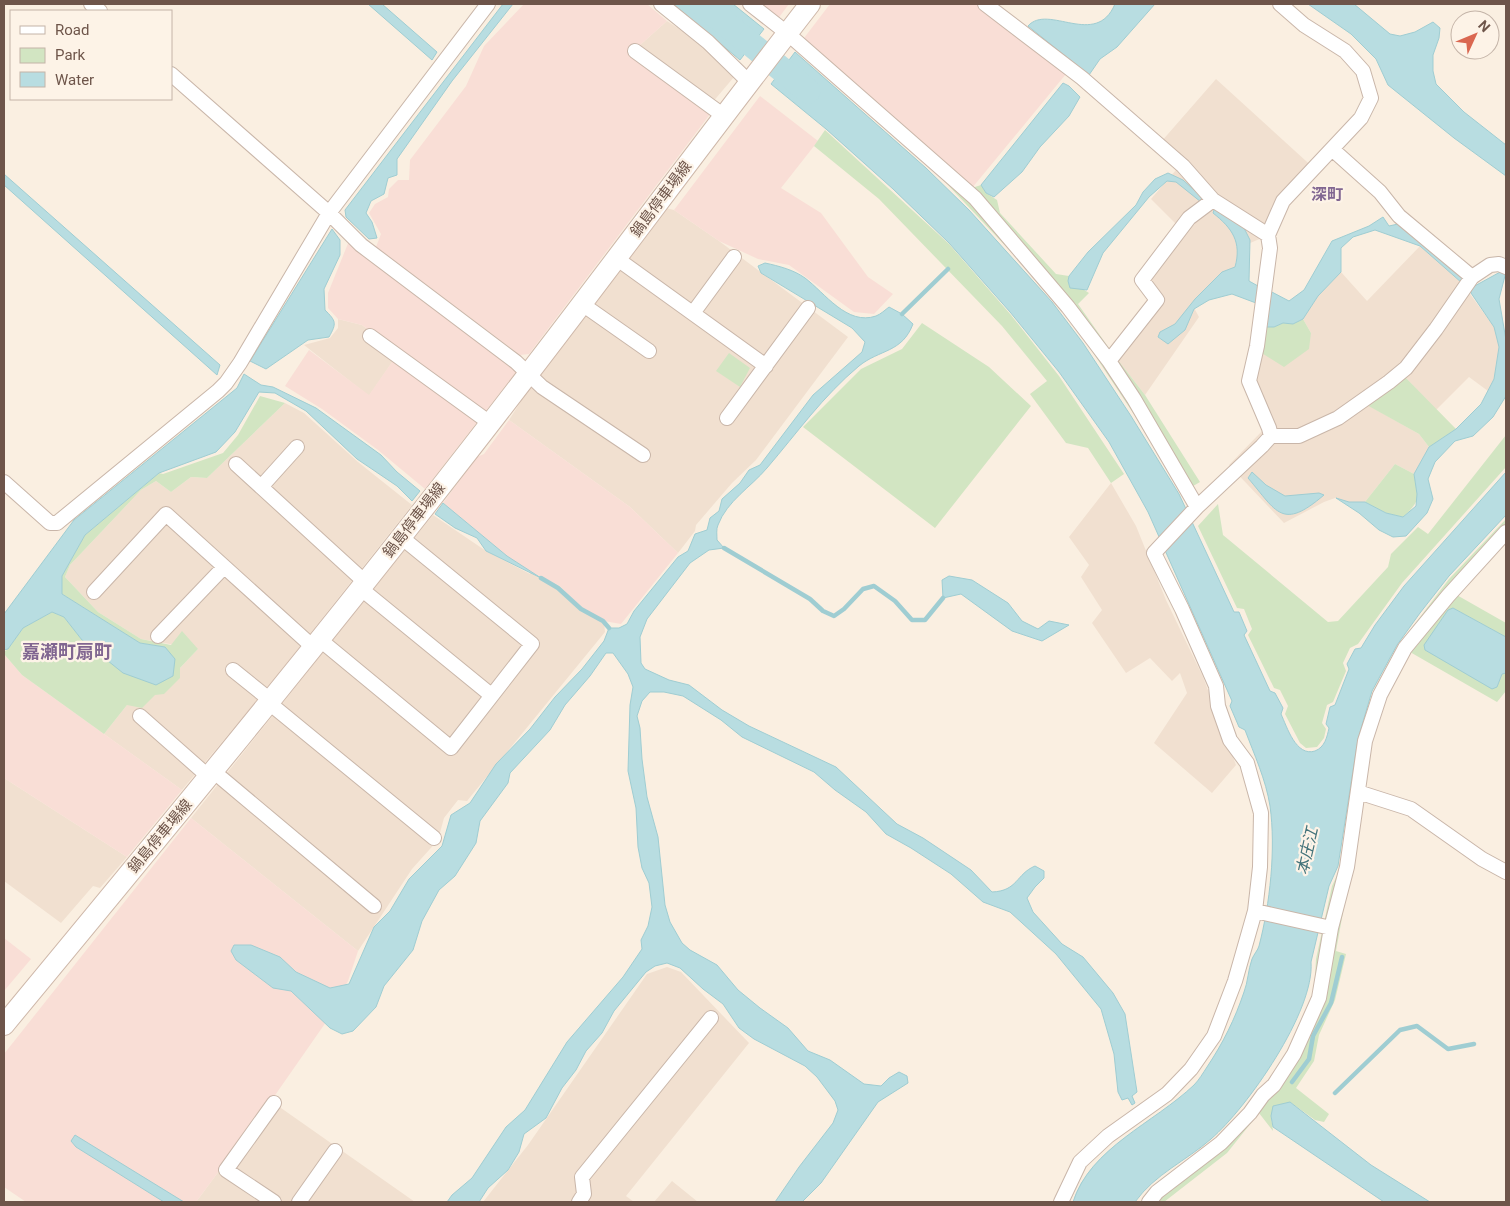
<svg xmlns="http://www.w3.org/2000/svg" width="1510" height="1206" font-family="Roboto,'Noto Sans JP',sans-serif">
	<rect width="100%" height="100%" fill="#faefe1"/>
	<!-- residential -->
	<path fill="#f1e0d0" d="M667 21 705 46 734 77 706 110 630 54Z
		M1216 79 1317 171 1288 203 1274 233 1243 246 1240 271 1193 306 1199 317 1145 395 1111 351 1151 300 1138 282 1177 225 1151 199 1182 163 1161 142Z
		M666 208 674 210 719 241 848 337 756 460 732 483 696 525 695 531 678 553 630 507 509 420 523 398Z
		M1420 246 1462 283 1494 327 1499 347 1494 379 1488 391 1469 377 1436 410 1403 375 1366 404 1419 434 1429 447 1414 474 1395 464 1365 502H1349L1335 498 1324 502 1284 523 1229 465 1264 429 1244 381 1253 344 1311 333 1303 319 1318 296 1341 272 1367 301Z
		M338 319 362 325 399 352 369 396 304 345 330 338 338 328Z
		M285 403 304 413 358 462 412 505 267 688 182 790 104 734 127 705 180 668 198 649 141 639 98 612 65 577 70 565 141 490 156 481 171 492 191 477 207 478Z
		M1111 483 1136 526 1166 600 1203 677 1236 765 1212 793 1154 743 1187 693 1180 673 1172 681 1150 658 1126 673 1092 623 1102 610 1081 577 1089 565 1069 537Z
		M433 515 486 551 530 574 529 571 560 586 582 608 604 621 605 632 467 801 458 800 444 818 438 840 412 869 358 951 191 818Z
		M4 778 127 857 100 888 93 886 61 923 4 881Z
		M667 967 681 972 749 1043 626 1196 634 1202H483L528 1145 647 974Z
		M271 1101 415 1202H196Z
		M672 1181 698 1202H654Z"/>
	<!-- commercial -->
	<path fill="#f9ded6" d="M524 4H647L667 21 630 54 711 113 529 354 520 355 376 247 381 234 369 213 375 204 388 197 389 189 398 180H409L410 160 466 86 484 46Z
		M741 4H789L771 28Z
		M830 4H977L1066 74 972 188 801 42Z
		M760 96 818 141 781 188 821 213 868 277 893 294 874 314 854 312 789 265 758 259 719 241 674 210Z
		M349 241 510 364 516 372 425 489 378 450 322 409 285 386 309 350 369 395 399 352 362 325 338 319 328 308V293Z
		M509 420 630 507 678 553 621 624 604 621 582 608 560 586 529 571 507 556 443 503 477 457 484 454Z
		M4 654 22 675 182 790 127 857 4 778Z
		M191 818 358 951 348 981 324 1025 271 1101 196 1202H26L4 1187V1054Z
		M4 938 31 959 4 991Z"/>
	<!-- green -->
	<path fill="#d2e5c2" d="M825 130 949 244 1011 315 1059 376 1124 474 1111 483 1088 448 1066 443 1030 394 1047 381 1002 326 879 199 814 146Z
		M932 168 972 188 981 185 986 193 997 200 1000 213 1056 274 1069 276 1068 281 1070 288H1081L1089 293 1078 304 1111 351 1145 395 1200 482 1181 493 1135 416 1086 342 1045 288Z
		M1303 319 1311 333 1309 349 1284 367 1260 352 1267 327H1274L1283 323 1293 324Z
		M922 323 989 367 1031 406 935 528 803 427 861 369 902 349Z
		M729 353 750 368 740 387 716 371Z
		M1403 375 1456 429 1429 447 1419 434 1365 404Z
		M260 396 285 403 207 478 191 477 171 492 156 481 141 490 70 565 65 577 98 612 141 639 171 645 182 631 198 649 180 668V678L164 694 155 695 142 708 127 705 104 734 22 675 4 654V652L8 649 23 628 52 612 64 617 82 640 165 647 140 643 62 594V576L85 535 159 473 163 474 223 453 238 435Z
		M1506 435V467L1402 583 1358 644 1350 648 1343 663 1346 671 1333 702 1327 705 1322 723 1326 729 1324 738 1317 747 1306 748 1300 743 1285 714 1288 706 1280 690 1274 688 1248 635 1252 629 1244 609 1237 608 1198 526 1218 504 1223 535 1328 622 1338 621 1388 567 1391 554 1418 527 1428 534Z
		M1395 464 1414 474C1418 497 1422 500 1403 517L1386 513 1365 502Z
		M1506 519V540L1455 594 1506 623V637L1453 608 1448 610 1438 625 1497 687 1502 674 1506 673V691L1497 702 1410 652 1384 699 1370 745 1366 785 1336 951 1346 954 1335 1000 1319 1035 1314 1061 1296 1088 1329 1114 1324 1122 1315 1120 1290 1102 1271 1116 1273 1131 1259 1113 1227 1153 1164 1202H1140L1160 1182 1216 1140 1245 1111 1283 1065 1314 996 1316 959 1332 886 1341 867 1375 692 1398 646 1449 579Z"/>
	<!-- water -->
	<path fill="#b8dde1" stroke="#9fcdd2" d="M368 4H382L437 52 432 60Z
		M503 4H513L452 81 397 159V175L388 178 384 194 371 201 366 213 372 222 377 238 369 239 346 217 345 210Z
		M673 4H733L764 29 740 60Z
		M1115 4H1155L1117 47 1100 59 1089 75 1028 26C1048 3 1096 49 1115 4Z
		M1308 4H1354L1390 34 1400 36 1415 32 1433 22 1440 28 1439 38 1433 55V71L1436 84 1464 112 1506 145V176L1454 138 1388 85 1376 59 1351 34Z
		M795 52 926 168 969 210 1052 302 1083 343 1131 416 1179 494 1234 612H1239L1247 631 1244 635 1270 691 1275 693 1283 708 1281 714C1287 727 1296 757 1315 751 1325 747 1327 737 1329 728L1326 724 1330 707 1335 705 1349 669 1347 664 1355 649 1361 648 1375 625 1404 586 1506 472V515L1449 576 1420 613 1397 645 1372 691 1358 739 1338 866 1329 886 1311 962C1315 1011 1247 1108 1211 1139 1186 1161 1155 1174 1135 1202H1073C1090 1148 1154 1123 1194 1085 1199 1080 1203 1073 1207 1067 1223 1043 1235 1019 1244 992 1248 982 1248 970 1252 959 1254 954 1258 950 1259 946 1270 904 1276 849 1270 806 1266 780 1254 754 1245 730L1239 727 1230 706 1232 701 1148 512 1109 442 1059 372 1010 312 949 243 893 189 826 129 771 84Z
		M1063 83 1069 86 1080 97 1069 116 1040 147 1022 172 994 197 986 193 981 185Z
		M1168 173 1183 180 1203 198 1201 202 1176 182 1167 181 1149 197 1103 253 1087 290 1070 288 1068 281 1069 276 1088 252 1136 205 1143 192 1155 179Z
		M4 174 220 365 217 375 4 185Z
		M1216 209 1244 228 1250 240 1249 281 1258 286 1256 303 1232 294 1209 300 1194 309 1185 330 1168 344 1158 337 1160 332 1175 324 1195 299 1222 272 1235 267C1242 242 1232 228 1213 213L1214 210Z
		M1383 217 1389 226 1398 224 1424 240 1465 275 1462 283 1420 246 1375 230 1353 237 1341 248V272L1318 296 1303 319 1293 324 1283 323 1274 327H1267L1264 325 1268 290 1289 301 1304 290 1332 241 1369 226Z
		M332 229 340 240V255L324 289 325 310C336 321 337 323 329 337L308 340 266 369 250 361Z
		M765 263C779 266 794 270 805 278 825 293 847 326 876 316 881 314 885 310 889 307L902 314 913 324C902 353 880 349 859 366 823 396 797 433 767 468 751 487 727 501 718 525 716 529 717 535 717 540L724 548 709 550 690 563 647 619 640 637 641 663 645 669 669 680 689 685 722 710 749 726 836 767 897 824 923 838 971 870 992 892C1018 891 1016 874 1035 866L1044 871V878L1035 887 1027 898 1033 912 1062 944 1083 957 1113 993 1125 1014 1137 1092 1132 1096 1135 1103 1132 1105 1128 1098 1122 1100 1118 1092 1114 1054 1101 1009 1056 954 1010 912 983 902 951 874 911 848 886 834 866 812 835 790 814 772 742 737 721 720 683 696 664 692H650L642 701 637 716 640 728 642 759 647 797 658 837 665 905 670 922 682 943 690 950 717 965 738 990 760 1008 788 1028 808 1051 830 1060 864 1084 881 1086 889 1078 899 1072 907 1076 908 1083 878 1102 821 1183 802 1202H775L799 1167 833 1123 838 1110 835 1101 817 1077 805 1066 754 1039 739 1028 723 1004 703 989 680 968 667 963 655 966 646 972 614 1011 602 1033 586 1051 576 1070 562 1088 546 1118 524 1134 519 1152 508 1170 488 1188 479 1202H447L452 1195 472 1178 506 1127 525 1110 567 1042 623 977 642 949 641 940 648 926 652 907 649 883 642 868 638 847 636 808 628 771 630 705 633 687 628 674 613 653H606L590 676 565 705 550 730 510 773 508 783 480 821 476 843 455 876 439 890 422 921 413 950 384 986 376 1007 353 1031 342 1034 330 1028 291 991 273 988 236 960 231 951 234 945H251L280 957 296 972 330 988 349 984 374 927 390 911 409 879 442 846 451 815 470 803 496 764 530 729 555 697 582 669 604 641 609 628H619L627 624 634 611 678 557 688 551 695 534 707 530 710 518 719 511 722 499 740 483 749 470 760 465 813 395 862 352 865 342 852 328 761 273 758 266Z
		M1502 271 1506 272 1499 299 1506 340V396L1493 417 1473 436 1455 441 1435 462 1428 479 1433 499 1427 513 1406 536 1393 537 1379 530 1359 513 1336 498 1349 502H1365L1386 513 1403 517 1416 506 1417 494 1414 474 1429 447 1456 429 1481 404 1494 379 1499 347 1494 327 1471 293V288Z
		M244 374 261 385 273 387 316 408 381 455 397 472 420 491 412 501 397 486 357 459 306 411 275 393 259 392 235 432 216 452 159 473 85 535 62 576V594L140 643 165 647 175 659 173 676 156 685 123 673 82 640 64 617 52 612 23 628 8 649 4 650V614L74 520 237 388Z
		M1252 472 1266 485 1285 496 1319 493 1324 495C1282 531 1277 512 1248 478Z
		M443 503 507 556 541 578 486 551 477 538 455 528 435 514Z
		M949 576 972 580 1008 603 1022 621 1038 629 1049 621 1069 625 1042 641 1012 631 961 594 943 598 942 580Z
		M1453 608 1506 637V673L1502 674 1497 687 1492 689 1425 650 1424 645 1448 610Z
		M1290 1102 1371 1165 1430 1202H1384L1273 1127 1271 1116 1273 1106Z
		M75 1135 184 1202H164L76 1147 71 1141Z"/>
	<g fill="none" stroke-linecap="round" stroke-linejoin="round">
		<!-- stream -->
		<path stroke="#9fcdd2" stroke-width="4.5" d="M902 314 948 269
			M724 548 810 599 823 611 834 616 844 609 863 589 874 586 895 601 912 620H925L943 598
			M541 578 558 588 581 609 603 621 609 628
			M1292 1082 1309 1059 1313 1036 1331 1003 1342 957
			M1335 1093 1400 1030 1417 1026 1448 1049 1474 1044"/>
		<!-- river -->
		<path stroke="#b8dde1" stroke-width="25" d="M702 4 808 91"/>
		<defs>
			<path id="street" d="M91 4 100 11
				M661 4 708 42 749 82
				M750 4 787 33 975 198 1068 307 1109 361 1134 399 1197 507
				M985 4 1082 78 1183 166 1213 200 1268 235 1270 248 1257 346 1249 381 1269 428 1271 436
				M635 51 724 116
				M171 74 329 213 361 245 516 362 542 387 643 455
				M1332 149 1380 192 1399 216 1472 277
				M1268 235 1283 201 1361 118 1371 98 1363 71 1345 51 1304 25 1280 4
				M616 258 766 366
				M582 304 649 351
				M693 313 734 257
				M370 336 490 423
				M1109 361 1157 300 1142 280 1189 218 1213 200
				M727 418 808 308
				M1271 436H1299L1338 418 1389 382 1406 368 1436 329 1472 277 1490 265 1499 264 1506 267
				M236 464 365 582
				M4 482 50 523H57L218 391 226 383 240 363 329 213 488 4
				M261 487 297 447
				M360 588 491 695
				M94 592 166 514 313 647
				M158 636 224 567
				M319 639 451 748 532 644 401 537
				M233 670 264 695 268 702 434 838
				M140 716 209 777
				M213 771 374 906
				M1358 792 1411 809 1482 859 1506 872
				M1255 911 1331 928
				M274 1202 226 1170 274 1103
				M299 1202 335 1151
				M579 1202 584 1194 582 1177 711 1018
				M1061 1202 1080 1162 1108 1136 1167 1094 1191 1069 1214 1036 1235 981 1255 911 1260 867 1261 813 1247 763 1230 740 1218 706 1216 686 1182 609 1154 553 1197 507 1262 446 1271 436
				M1149 1202 1157 1192 1221 1143 1250 1113 1263 1095 1274 1085 1294 1054 1319 998 1331 928 1347 867 1365 741 1380 695 1405 648 1448 596 1506 532"/>
			<path id="secondary" d="M4 1025C182 810 359 595 529 373 623 251 715 126 810 4"/>
		</defs>
		<!-- street casing -->
		<use href="#street" stroke="#c9b6a9" stroke-width="16"/>
		<!-- secondary casing -->
		<use href="#secondary" stroke="#ceb8aa" stroke-width="22"/>
		<!-- street -->
		<use href="#street" stroke="#fff" stroke-width="14"/>
		<!-- secondary -->
		<use href="#secondary" stroke="#fff" stroke-width="20"/>
	</g>
	<g text-anchor="middle" dominant-baseline="central" stroke-width="4.5" stroke-linejoin="round" paint-order="stroke">
		<!-- street labels -->
		<g font-size="15" fill="#6e554a" stroke="#fdf3e7">
			<text transform="translate(661 199) rotate(-53)">鍋島停車場線</text>
			<text transform="translate(414 520) rotate(-52)">鍋島停車場線</text>
			<text transform="translate(160 836) rotate(-50)">鍋島停車場線</text>
		</g>
		<!-- neighbourhood labels -->
		<g font-size="16" font-weight="bold" fill="#816691" stroke="#fdf3e7">
			<text x="1327" y="194">深町</text>
		</g>
		<!-- water labels -->
		<g font-size="16" font-style="italic" fill="#43737a" stroke="#fdf3e7">
			<text transform="translate(1307 851) rotate(-77)">本庄江</text>
		</g>
		<!-- quarter labels -->
		<g font-size="18" font-weight="bold" fill="#816691" stroke="#fdf3e7">
			<text x="67" y="651">嘉瀬町扇町</text>
		</g>
	</g>
	<!-- border -->
	<rect width="1510" height="1206" fill="none" stroke="#6e554a" stroke-width="10"/>
	<!-- legend -->
	<rect x="10" y="10" width="162" height="90" fill="#fdf3e7" stroke="#c4b4a8"/>
	<rect x="20" y="26" width="25" height="8" fill="#ffffff" stroke="#c4b4a8"/>
	<text x="55" y="35" font-size="15" fill="#6e554a">Road</text>
	<rect x="20" y="48" width="25" height="15" fill="#d2e5c2" stroke="#c4b4a8"/>
	<text x="55" y="60" font-size="15" fill="#6e554a">Park</text>
	<rect x="20" y="72" width="25" height="15" fill="#b8dde1" stroke="#c4b4a8"/>
	<text x="55" y="85" font-size="15" fill="#6e554a">Water</text>
	<!-- north arrow -->
	<g transform="translate(1475 35) rotate(46)"><circle r="24" fill="#fdf3e7" stroke="#c4b4a8"/>
	<path d="M0-4L9 19L0 12L-9 19Z" fill="#da6750"/>
	<text y="-8" font-size="14" font-weight="bold" text-anchor="middle" fill="#6e554a">N</text>
	</g>
</svg>
